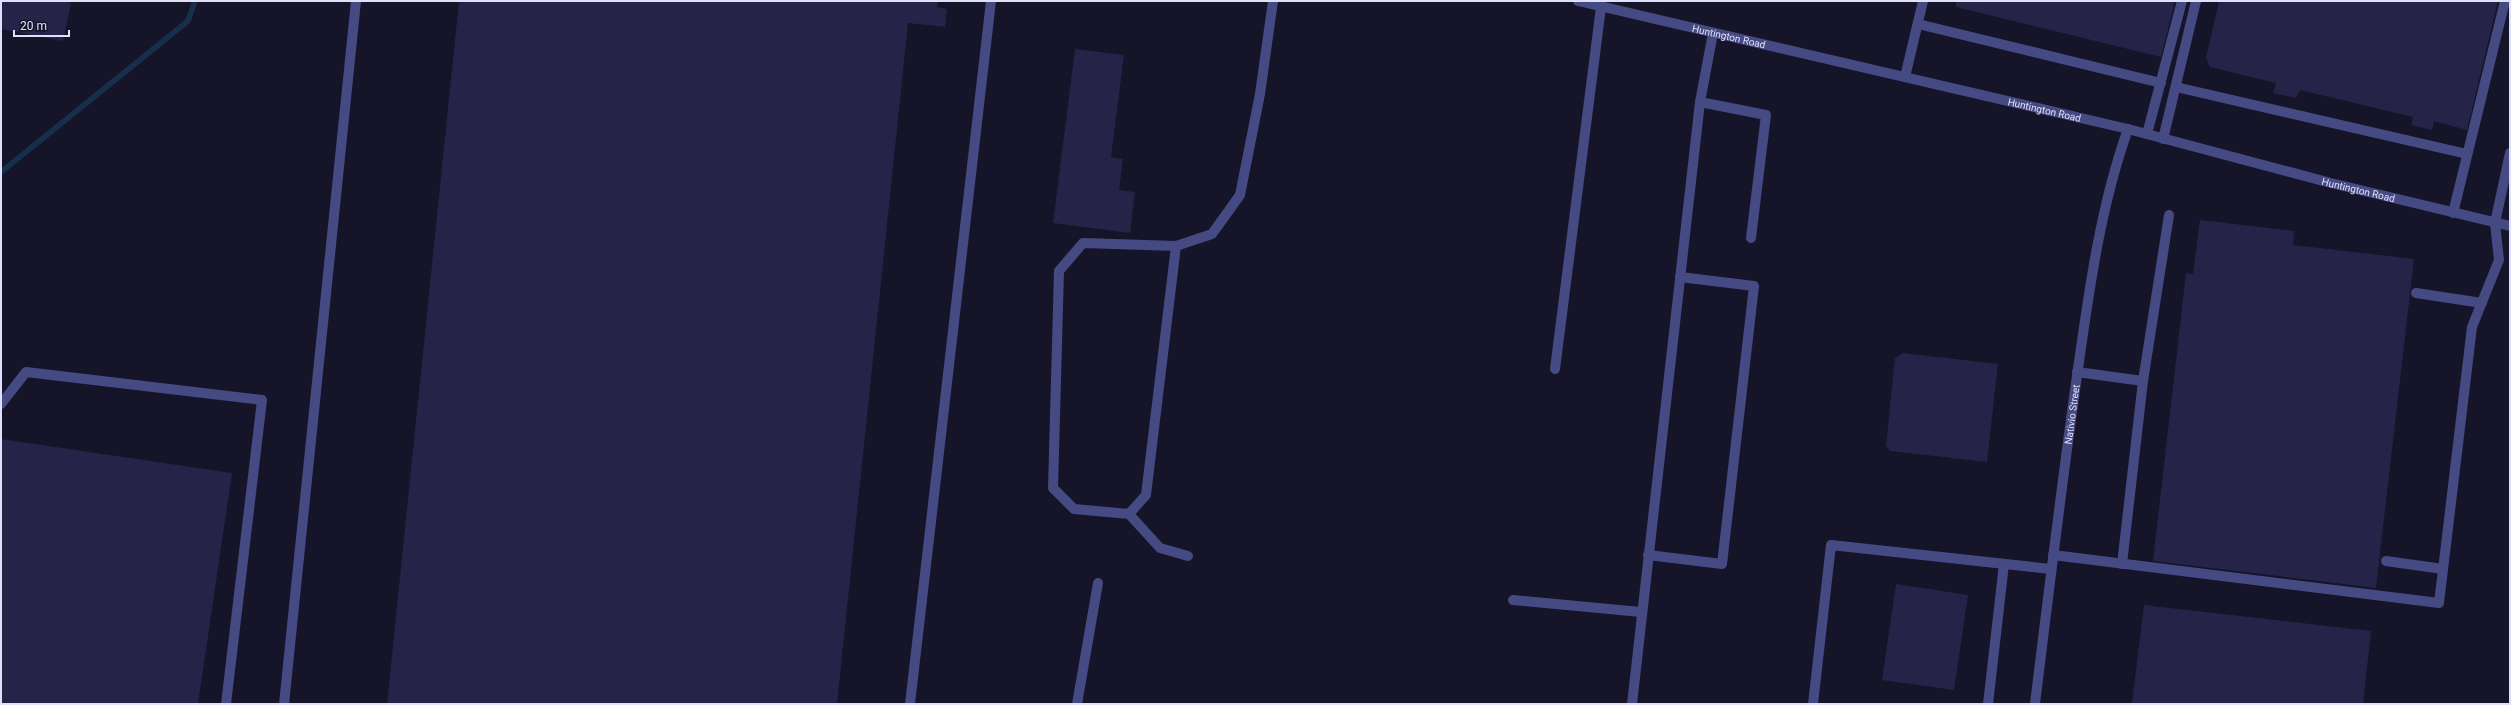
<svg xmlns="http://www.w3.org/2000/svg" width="2511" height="705" font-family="Roboto,sans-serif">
	<rect width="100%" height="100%" fill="#151429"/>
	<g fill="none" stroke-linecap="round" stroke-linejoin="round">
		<!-- stream -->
		<path stroke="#16304b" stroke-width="5.5" d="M1 172 188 21 195 1"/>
	</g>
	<!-- building -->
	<path fill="#262348" d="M1 1H60L71 3 63 41 1 29Z
		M459 1H938L937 7 947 9 945 27 908 23 837 704H387Z
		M1956 1H2175L2161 57 1956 7Z
		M2219 1H2498L2467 130 2434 121 2432 130 2411 125 2413 117 2300 90 2296 98 2273 93 2276 83 2210 67 2206 58Z
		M1075 49 1124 55 1111 157 1123 159 1119 190 1135 192 1130 233 1053 223Z
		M2200 220 2294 231 2293 245 2414 259 2376 588 2153 561 2186 273 2193 274Z
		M1903 353 1998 364 1987 462 1890 451 1886 446 1895 358Z
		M1 439 232 473 198 704H1Z
		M1896 584 1968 595 1954 690 1882 680Z
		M2144 605 2371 631 2363 704H2132Z"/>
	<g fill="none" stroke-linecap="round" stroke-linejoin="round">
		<!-- minor -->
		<g stroke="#454a82" stroke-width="10">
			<path id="s1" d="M1578 1 2128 129 2331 183 2510 226"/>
			<path d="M1918 24 2161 83"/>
			<path d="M1905 77 1923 1"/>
			<path d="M2176 87 2467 154"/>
			<path d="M1700 102 1766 115 1751 238"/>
			<path d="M2147 134 2182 1"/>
			<path d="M2163 139 2196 1"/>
			<path d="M2453 213 2505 1"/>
			<path d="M1176 246 1146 495 1129 514 1074 509 1053 488 1059 271 1083 243 1176 246 1212 234 1240 195 1260 94 1273 1"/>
			<path d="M2416 293 2482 303"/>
			<path d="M1555 369 1601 7"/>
			<path d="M2077 372 2143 381"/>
			<path d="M1 404 26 372 262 400 226 704"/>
			<path d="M1129 514 1160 548 1188 556"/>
			<path d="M1648 555 1722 564 1754 286 1680 277"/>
			<path d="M2053 555 2439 603 2472 327 2499 260 2495 223 2510 153"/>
			<path d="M2386 561 2443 569"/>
			<path d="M2122 564 2143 381 2169 215"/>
			<path d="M1513 600 1641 612"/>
			<path d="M284 704 356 1"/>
			<path d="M910 704 991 1"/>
			<path d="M1077 704 1098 583"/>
			<path d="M1632 704 1700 102 1713 33"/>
			<path d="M1813 704 1831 545 2051 569"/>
			<path d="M1988 704 2004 564"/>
			<path id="s2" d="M2035 704C2048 597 2061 490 2076 383 2088 299 2099 210 2128 129"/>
		</g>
	</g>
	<g text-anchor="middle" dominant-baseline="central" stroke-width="3.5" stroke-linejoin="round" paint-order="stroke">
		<!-- street labels -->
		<g font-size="10" fill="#e0e0fb" stroke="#151429">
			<text stroke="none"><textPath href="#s1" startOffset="155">Huntington Road</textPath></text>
			<text stroke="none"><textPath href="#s1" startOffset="479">Huntington Road</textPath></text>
			<text stroke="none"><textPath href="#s1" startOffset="803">Huntington Road</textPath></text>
			<text stroke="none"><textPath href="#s2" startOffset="292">Nativio Street</textPath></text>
		</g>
	</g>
	<!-- border -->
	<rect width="2511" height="705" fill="none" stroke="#e0e0fb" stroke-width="4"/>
	<!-- scale -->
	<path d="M14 30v6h55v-6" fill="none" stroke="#e0e0fb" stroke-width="2"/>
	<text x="20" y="30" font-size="12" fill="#e0e0fb" stroke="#151429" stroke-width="3" paint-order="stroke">20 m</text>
</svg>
